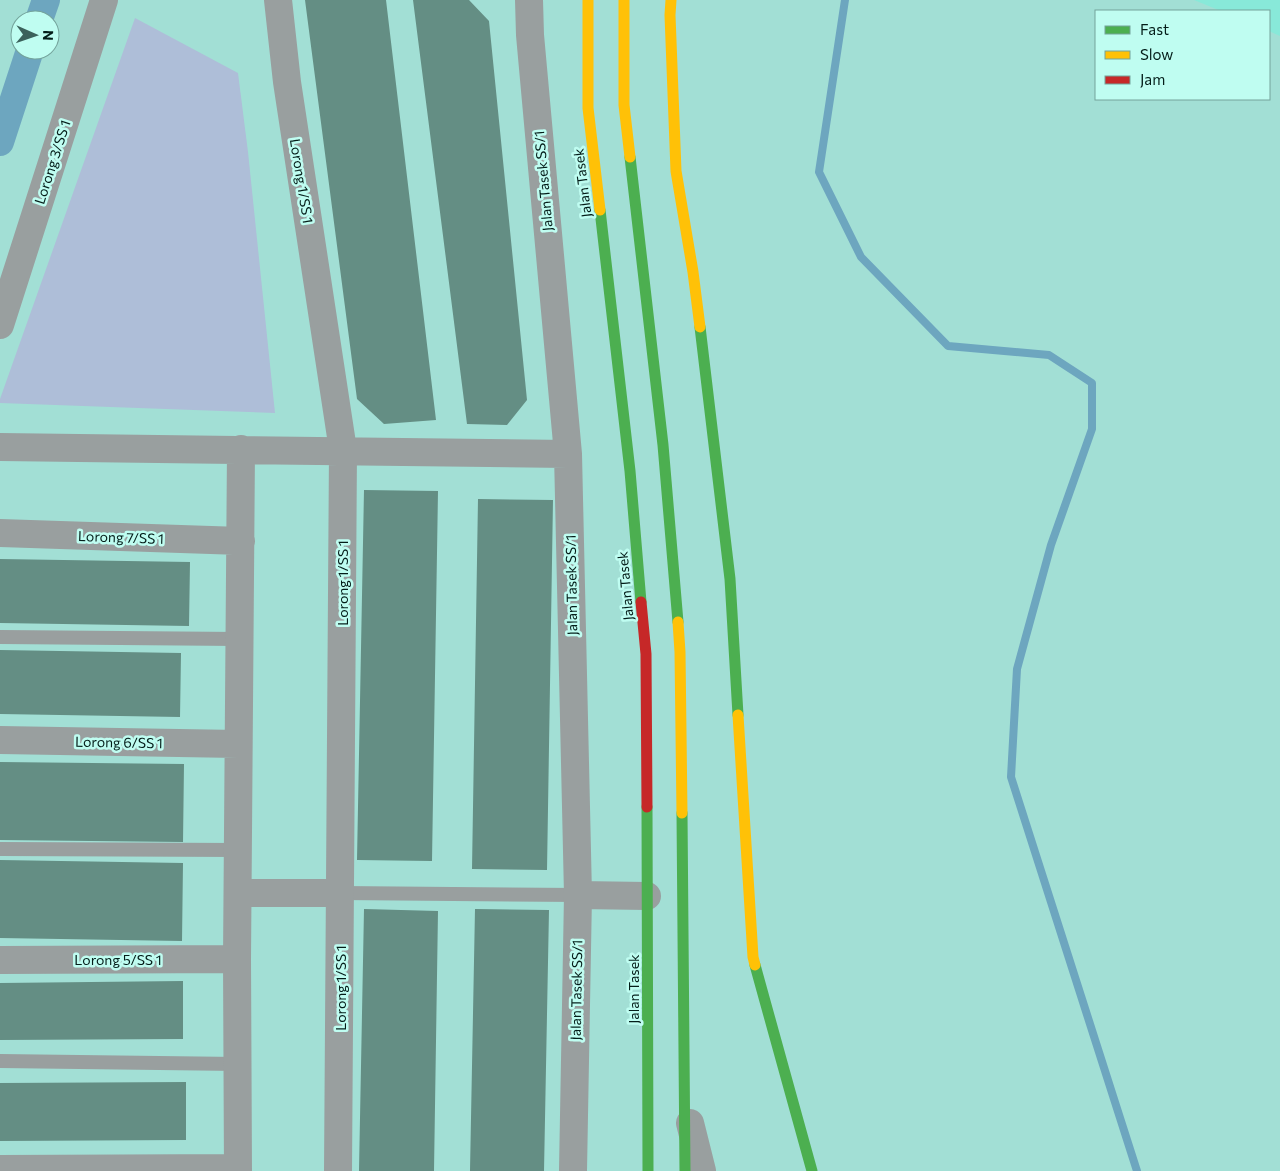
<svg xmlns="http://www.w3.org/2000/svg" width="1280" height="1171" font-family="Commissioner,sans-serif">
	<rect width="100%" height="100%" fill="#a2dfd5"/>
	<!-- built -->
	<path fill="#88e9d9" d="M1194 0H1280V36L1269 31V11H1221Z"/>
	<!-- green -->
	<path fill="#aebed8" d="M135 18 238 73 248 152 275 413 0 403V399Z"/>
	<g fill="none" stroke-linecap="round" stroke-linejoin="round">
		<!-- stream -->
		<path stroke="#6da6bf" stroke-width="8" d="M845 0 819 172 861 257 948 346 1049 355 1092 383V429L1051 545 1017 669 1011 777 1137 1171"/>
		<!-- canal -->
		<path stroke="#6da6bf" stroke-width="28" d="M39 20 46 0
			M0 142 30 50"/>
	</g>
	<!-- building -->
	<path fill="#648e84" d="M305 0H386L436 420 384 424 357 399Z
		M413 0H469L489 21 527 400 507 425 467 424Z
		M364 490 438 491 432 861 357 860Z
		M478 499 553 500 547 870 472 869Z
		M0 559 190 562 189 626 0 623Z
		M0 650 181 653 180 717 0 714Z
		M0 762 184 764 183 842 0 840Z
		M0 860 183 863 182 941 0 938Z
		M364 909 438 911 434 1171H359Z
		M475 909 549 910 544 1171H470Z
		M183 981V1039L0 1040V983Z
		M186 1082V1140L0 1141V1083Z"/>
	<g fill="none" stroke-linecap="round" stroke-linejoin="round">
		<!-- lane -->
		<path stroke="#999f9f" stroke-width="14" d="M0 637 239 639
			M0 849 238 850
			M340 893 578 895
			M0 1061 238 1064"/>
		<!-- street -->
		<path stroke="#999f9f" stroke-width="28" d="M278 0 287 82 343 450 338 1171
			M529 0 530 35 568 454 578 895 573 1171
			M0 325 104 0
			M0 447 568 454
			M0 533 241 541
			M0 740 238 744
			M238 893H340
			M578 895 647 896
			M0 960 237 959
			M690 1123 702 1171
			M0 1169 238 1168
			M238 1171 237 959 241 449"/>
		<!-- fast -->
		<path stroke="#4caf50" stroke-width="11" d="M630 157 663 445 678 622
			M600 210 630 471 641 602
			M700 327 730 579 738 715
			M647 807 648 1171
			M682 813 685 1171
			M755 965 812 1171"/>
		<!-- slow -->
		<path stroke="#ffc107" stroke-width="11" d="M588 0V108L600 210
			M624 0V105L630 157
			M671 0 670 15 676 171 693 272 700 327
			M678 622 680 652 682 813
			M738 715 753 957 755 965"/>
		<!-- jam -->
		<path stroke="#c62828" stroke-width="11" d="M641 602 646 654 647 807"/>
	</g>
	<g text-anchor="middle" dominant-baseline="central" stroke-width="5" stroke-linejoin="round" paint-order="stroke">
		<!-- street labels -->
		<g font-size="14" fill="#041d19" stroke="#bffdf1">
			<text transform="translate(52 162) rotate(-72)">Lorong 3/SS 1</text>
			<text transform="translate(302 181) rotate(81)">Lorong 1/SS 1</text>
			<text transform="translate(543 181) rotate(-95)">Jalan Tasek SS/1</text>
			<text transform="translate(582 183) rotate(-97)">Jalan Tasek</text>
			<text transform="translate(121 537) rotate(2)">Lorong 7/SS 1</text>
			<text transform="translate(342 583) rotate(-90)">Lorong 1/SS 1</text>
			<text transform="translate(571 585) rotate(-91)">Jalan Tasek SS/1</text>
			<text transform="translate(625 586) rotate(-95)">Jalan Tasek</text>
			<text transform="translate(119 742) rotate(1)">Lorong 6/SS 1</text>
			<text x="118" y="959">Lorong 5/SS 1</text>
			<text transform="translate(340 988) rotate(-90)">Lorong 1/SS 1</text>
			<text transform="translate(633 989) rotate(-90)">Jalan Tasek</text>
			<text transform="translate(576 990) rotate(-89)">Jalan Tasek SS/1</text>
		</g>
	</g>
	<!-- legend -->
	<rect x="1095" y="10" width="175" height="90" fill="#bffdf1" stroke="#74a39b"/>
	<rect x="1105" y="26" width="25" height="8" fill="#4caf50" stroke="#74a39b"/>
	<text x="1140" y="35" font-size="15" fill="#041d19">Fast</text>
	<rect x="1105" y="51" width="25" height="8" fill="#ffc107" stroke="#74a39b"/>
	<text x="1140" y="60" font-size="15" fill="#041d19">Slow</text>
	<rect x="1105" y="76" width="25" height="8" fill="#c62828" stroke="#74a39b"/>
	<text x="1140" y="85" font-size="15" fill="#041d19">Jam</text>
	<!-- north arrow -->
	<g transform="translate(35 35) rotate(92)"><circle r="24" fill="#bffdf1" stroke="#74a39b"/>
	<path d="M0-4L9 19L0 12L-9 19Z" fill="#3b615b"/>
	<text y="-8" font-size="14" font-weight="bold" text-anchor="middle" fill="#041d19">N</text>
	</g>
</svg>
